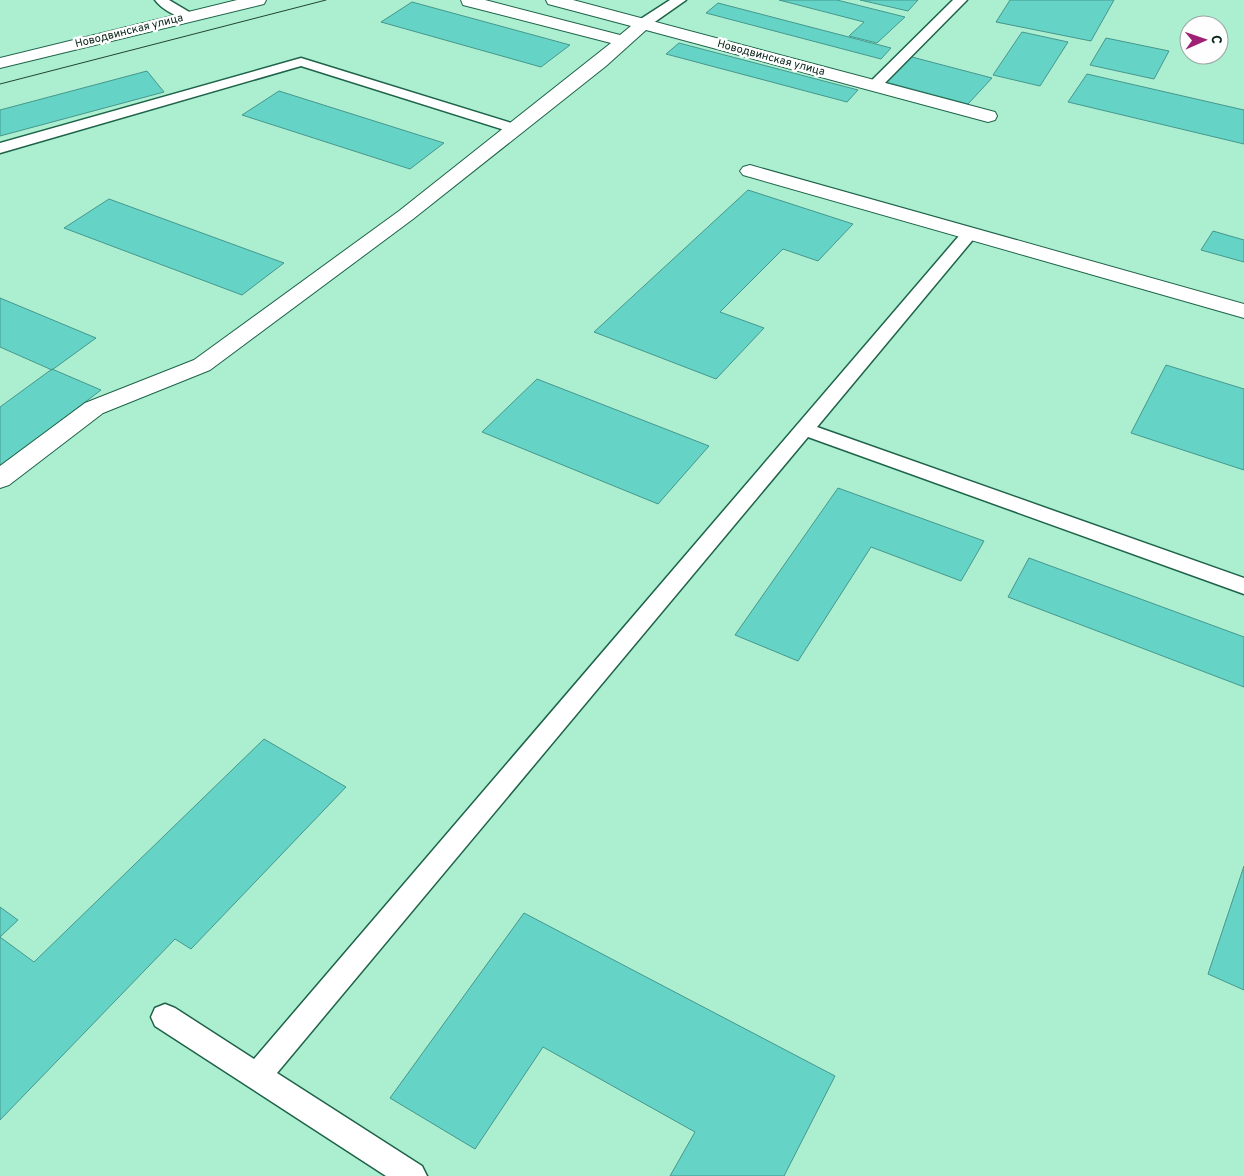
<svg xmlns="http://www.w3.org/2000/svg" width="1244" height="1176" font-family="Overpass,sans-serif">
	<rect width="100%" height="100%" fill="#abefd0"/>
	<!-- building -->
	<path fill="#65d4c6" stroke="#46978d" d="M779 0H837L905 17 877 43 849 36 864 22Z
		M860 0H918L908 11Z
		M1010 0H1114L1091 41 996 22Z
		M412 2 570 45 541 67 381 22Z
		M718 3 891 48 881 59 706 13Z
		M1022 32 1068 42 1040 86 993 75Z
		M1106 38 1169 51 1154 79 1090 65Z
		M679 43 858 90 847 102 666 54Z
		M912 57 992 78 968 104 886 82Z
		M147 71 164 92 0 136V110Z
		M1087 74 1244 110V144L1068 102Z
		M279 91 444 143 410 169 242 115Z
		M748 190 853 224 818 261 783 249 720 312 764 328 716 379 594 332Z
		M109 199 284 263 242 295 64 228Z
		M1213 231 1244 240V262L1201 250Z
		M0 298 96 338 52 370 0 347Z
		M1166 365 1244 389V470L1131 433Z
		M52 369 101 390 0 467V407Z
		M537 379 709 446 658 504 482 432Z
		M838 488 984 541 961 581 871 547 798 661 735 635Z
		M1029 558 1244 637V687L1008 597Z
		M264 739 346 787 191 949 175 939 0 1120V907L18 920 0 937 34 962Z
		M1244 866V990L1208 974Z
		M524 913 835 1076 784 1176H670L695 1132 543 1047 475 1149 390 1098Z"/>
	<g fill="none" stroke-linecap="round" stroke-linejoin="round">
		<defs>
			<path id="service" d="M155 0H169L196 16 189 20C178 17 162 10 155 0Z
				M670 0H686L649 26H639L637 23 639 20Z
				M953 0H967L879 89H869L867 86 869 83Z
				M301 58 521 126 523 129 521 132H511L301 66 0 153V143Z
				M970 228 976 230 978 233 976 236 817 427 1244 578V594L808 437 277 1073 422 1166 427 1176H386L155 1026 151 1017 155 1008 165 1004 175 1008 254 1059 964 230Z"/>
			<path id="minor" d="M237 0H266L264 4 0 68V58Z
				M461 0H485L620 35 631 26 548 4 546 0H573L995 112 997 116 995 120 988 122 646 30 606 66 413 219 210 370 103 413 9 485 0 488V466L85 403 194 360 399 211 611 43 463 5Z
				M750 165 1244 304V318L743 175 740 171 743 167Z"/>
		</defs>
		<!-- service casing -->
		<use href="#service" stroke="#1e6349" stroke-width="3"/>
		<!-- minor casing -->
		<use href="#minor" stroke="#1e6349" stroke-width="2"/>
		<!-- service -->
		<use href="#service" fill="#fff" fill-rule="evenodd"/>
		<!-- minor -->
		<use href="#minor" fill="#fff" fill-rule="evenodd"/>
		<!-- tram -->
		<path stroke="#224436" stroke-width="1" d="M0 84 326 0"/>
	</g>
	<g text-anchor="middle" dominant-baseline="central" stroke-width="5" stroke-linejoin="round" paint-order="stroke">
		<!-- far-street labels -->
		<g font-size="11" fill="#052116" stroke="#fefefe">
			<text transform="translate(129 31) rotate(-14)">Новодвинская улица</text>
			<text transform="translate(771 58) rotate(15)">Новодвинская улица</text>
		</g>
	</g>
	<!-- north arrow -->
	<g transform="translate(1204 40) rotate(88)"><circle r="24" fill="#fefefe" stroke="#9aa6a1"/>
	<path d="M0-4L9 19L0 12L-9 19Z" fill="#9f2176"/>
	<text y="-8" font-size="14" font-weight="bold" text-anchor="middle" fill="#052116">С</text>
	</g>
</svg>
